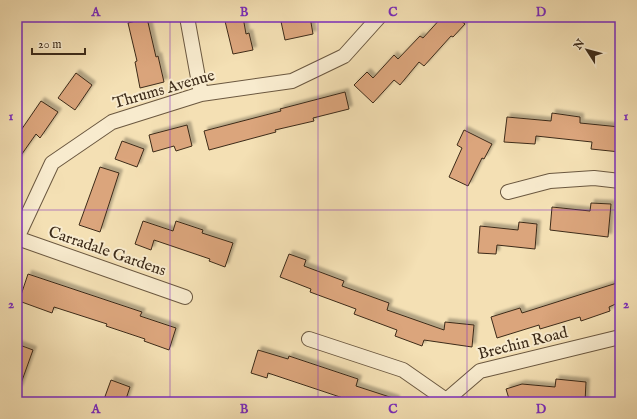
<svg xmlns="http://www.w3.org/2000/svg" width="637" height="419" font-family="'IM FELL English',serif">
	<defs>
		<filter id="shadow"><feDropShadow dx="3.5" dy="-3.5" stdDeviation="1" flood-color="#0004"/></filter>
	</defs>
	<rect width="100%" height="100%" fill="#f4e0b4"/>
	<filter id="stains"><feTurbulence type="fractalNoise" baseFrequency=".005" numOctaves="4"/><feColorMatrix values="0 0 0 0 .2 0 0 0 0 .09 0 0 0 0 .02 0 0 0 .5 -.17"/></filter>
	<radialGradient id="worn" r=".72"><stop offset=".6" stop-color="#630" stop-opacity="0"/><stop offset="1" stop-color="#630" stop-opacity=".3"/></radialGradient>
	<!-- building -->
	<path fill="#dba57b" stroke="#3d2b19" filter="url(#shadow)" d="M224 17H243L246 34 249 33 253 50 233 54Z
		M280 17H310L313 34 285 40Z
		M442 17H456L465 24 453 37 451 36 424 66 419 62 400 85 394 80 373 103 354 85 367 72 373 78 394 55 398 59 420 36 423 38Z
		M147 18 156 57 158 56 164 82 140 88 135 62 137 61 128 23Z
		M76 73 92 85 75 110 58 98Z
		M345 92 349 109 313 118 314 121 275 130 276 132 209 150 204 131 281 111 280 109Z
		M41 101 58 112 40 138 36 134 17 161V136Z
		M552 113 580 117V123L620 127V152L591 149 592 142 536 136 535 144 504 142 507 117 551 121Z
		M187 125 192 146 176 151 174 146 153 152 149 135Z
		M464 130 492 144 484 159 482 158 468 186 449 177 462 148 457 145Z
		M122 141 144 149 137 167 115 159Z
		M100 167 119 173 100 232 79 225Z
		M591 203 611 204 608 237 550 230 552 207 590 211Z
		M143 221 173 231 176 221 203 230 202 233 233 243 225 267 209 261 210 259 154 240 151 250 135 244Z
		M519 222 537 224 535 249 497 245 496 254 478 253 480 226 518 230Z
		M289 254 306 260 304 266 344 281 342 286 389 303 387 310 444 330 445 322 474 325 472 347 424 340 422 346 395 336 397 330 354 314 356 309 310 292 311 289 280 277Z
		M28 274 142 312 140 316 176 328 169 350 144 341 145 339 106 326 107 324 54 307 52 313 19 301Z
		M620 282V302L609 307 610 311 581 321 580 317 540 329 539 325 497 338 491 317 520 308 522 313Z
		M17 344 33 350 19 389 17 388Z
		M258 350 288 359 289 356 358 379 356 386 396 399V402H355L268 373 267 378 251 373Z
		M556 379 586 382 585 402H510L506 389 522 384 555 387Z
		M111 380 130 387 125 402H103Z"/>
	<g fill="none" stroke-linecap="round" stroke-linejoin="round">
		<defs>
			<path id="street" d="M187 17 201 94
				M508 192 550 181 594 178 620 181
				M17 238 52 163 112 122 201 94 292 81 344 56 379 17
				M17 238 185 297
				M309 339 403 370 446 400
				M444 402 480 371 620 337"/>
		</defs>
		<!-- street casing -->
		<use href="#street" stroke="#6b5840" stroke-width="16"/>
		<!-- street -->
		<use href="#street" stroke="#f8ebce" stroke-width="14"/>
	</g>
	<!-- grid -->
	<path fill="none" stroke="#7b2cbf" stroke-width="1" stroke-opacity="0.55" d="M170 17V402M318 17V402M467 17V402M17 210H620"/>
	<g text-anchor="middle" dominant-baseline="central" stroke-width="4" stroke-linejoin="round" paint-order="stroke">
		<!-- street labels -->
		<g font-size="16" fill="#3d2b19" stroke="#f8ebce">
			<text transform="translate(164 90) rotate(-16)">Thrums Avenue</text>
			<text transform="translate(107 252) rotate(19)">Carradale Gardens</text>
			<text transform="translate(523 344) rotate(-14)">Brechin Road</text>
		</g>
	</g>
	<!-- margin -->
	<rect width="637" height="419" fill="none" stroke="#f4e0b4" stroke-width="44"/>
	<!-- north arrow -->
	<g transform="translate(587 50) rotate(306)" stroke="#f8ebce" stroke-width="3" paint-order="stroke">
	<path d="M0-3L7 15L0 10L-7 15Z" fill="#3d2b19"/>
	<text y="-6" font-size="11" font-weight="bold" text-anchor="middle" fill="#3d2b19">N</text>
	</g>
	<!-- scale -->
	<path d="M32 48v6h53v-6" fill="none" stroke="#3d2b19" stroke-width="2"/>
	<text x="38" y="48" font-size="12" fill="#3d2b19" stroke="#f8ebce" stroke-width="3" paint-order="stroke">20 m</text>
	<rect x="22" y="22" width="593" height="375" fill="none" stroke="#7b2cbf" stroke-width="1.5"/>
	<g font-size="13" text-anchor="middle" font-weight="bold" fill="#7b2cbf">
		<text x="96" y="16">A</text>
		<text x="244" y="16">B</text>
		<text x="393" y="16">C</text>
		<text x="541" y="16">D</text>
		<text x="11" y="120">1</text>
		<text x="626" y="120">1</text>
		<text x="11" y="308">2</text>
		<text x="626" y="308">2</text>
		<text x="96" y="413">A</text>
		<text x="244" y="413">B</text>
		<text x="393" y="413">C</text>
		<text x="541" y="413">D</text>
	</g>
	<rect width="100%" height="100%" filter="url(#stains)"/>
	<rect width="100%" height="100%" fill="url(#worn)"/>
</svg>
